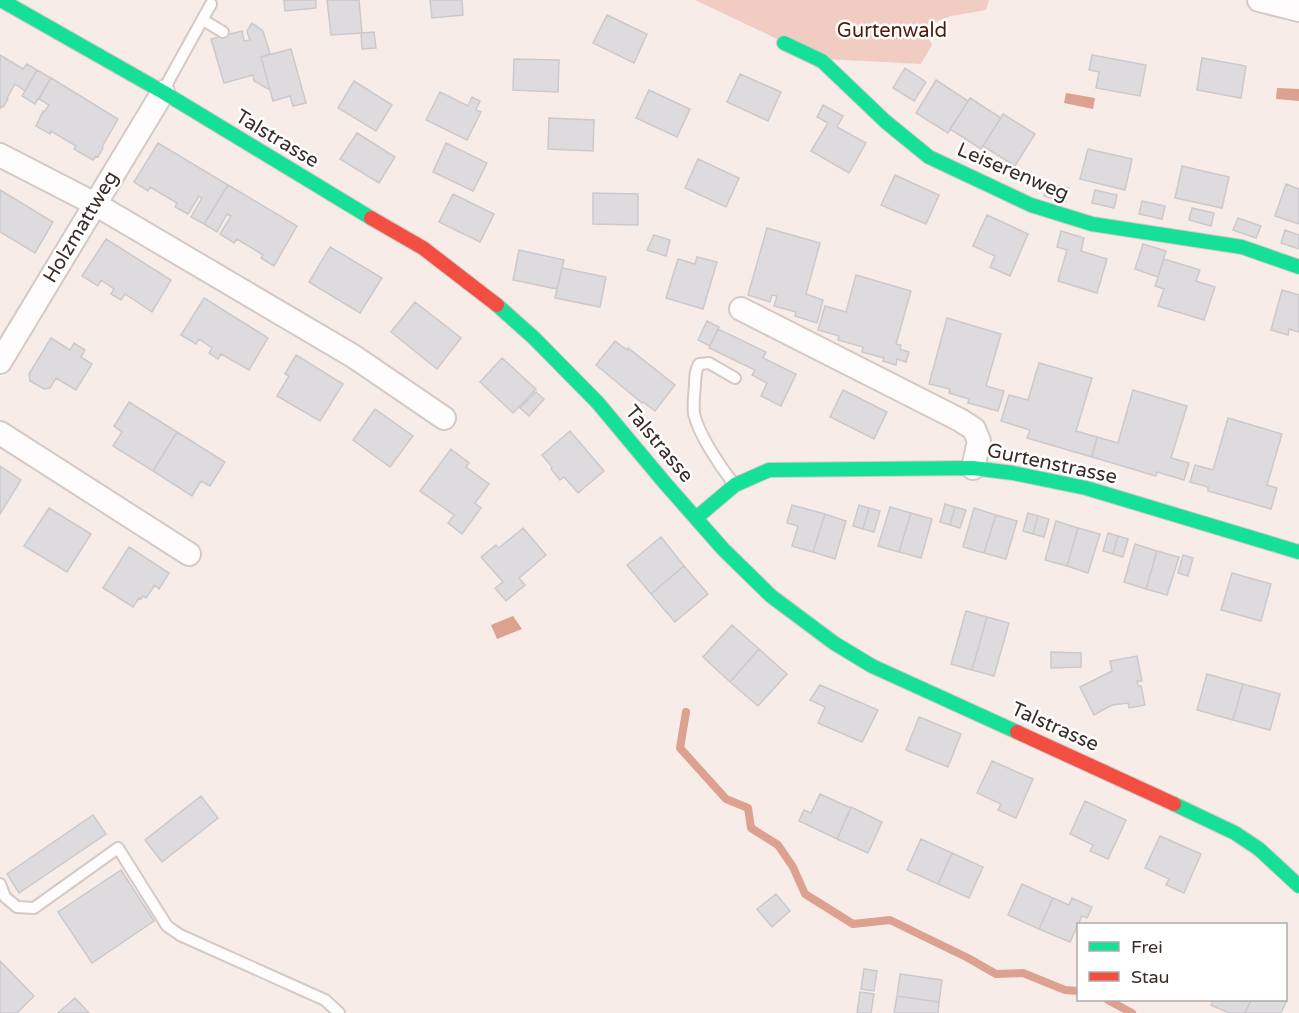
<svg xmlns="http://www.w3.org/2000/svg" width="1299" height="1013" font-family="'Varela Round',sans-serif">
	<rect width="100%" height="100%" fill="#f8ece8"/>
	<!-- green -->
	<path fill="#f1ccc2" d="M695 0H989L986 10 951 16 923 27 932 45 921 64 825 59 775 38Z"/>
	<!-- water -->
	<path fill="#dda190" d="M1277 88 1299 89V101L1276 99Z
		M1066 93 1095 98 1093 109 1064 103Z
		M513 616 522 629 497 639 491 625Z"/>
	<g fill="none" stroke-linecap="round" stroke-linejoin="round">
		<!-- stream -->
		<path stroke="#dda190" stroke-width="8" d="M686 712 680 748 726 799 748 808 751 828 778 845 793 867 805 894 853 924 890 920 968 958 996 974 1023 973 1065 990 1078 991
			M1108 1000 1132 1013"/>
	</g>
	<!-- building -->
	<path fill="#dedbdf" stroke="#cbc9cc" stroke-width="1.5" d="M284 0H316V8L285 11Z
		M327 0H359L362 33 331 35Z
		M430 0H462L463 15 432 18Z
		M607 15 647 34 634 63 593 43Z
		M252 23 263 31 270 54 261 57 270 90 254 81 253 75 224 83 211 39 242 31 244 41 250 40 247 31Z
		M374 32 376 48 362 49 361 33Z
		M291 49 306 103 293 106 290 96 273 101 261 57Z
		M0 55 23 69 27 64 37 70 25 91 15 84 7 98 8 99 3 107H1L0 109Z
		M1092 55 1146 65 1140 96 1096 88 1099 72 1089 70Z
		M1202 58 1246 66 1241 98 1197 90Z
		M514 59 559 60 558 92 513 90Z
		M905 68 926 82 914 101 893 88Z
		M37 70 51 78 35 104 22 96Z
		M740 74 781 92 768 121 727 102Z
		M51 78 118 119 102 147 103 148 98 157 96 156 93 160 74 149 76 146 51 131 50 134 36 126 43 111 44 112 49 105 39 99Z
		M936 80 968 101 948 133 916 113Z
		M354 81 392 105 376 131 338 108Z
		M649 90 690 109 677 137 636 118Z
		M440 92 468 106 472 97 480 101 476 110 481 112 467 140 426 120Z
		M970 98 1001 118 981 149 950 129Z
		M823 105 843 116 837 127 866 143 849 173 811 151 828 123 817 117Z
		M1003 114 1035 134 1015 166 983 146Z
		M549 118 594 120 593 151 548 149Z
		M357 133 395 157 379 183 340 159Z
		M158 143 228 185 204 224 191 217 202 198 199 196 188 214 175 207 177 203 150 187 148 191 134 182Z
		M446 143 487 163 473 191 433 172Z
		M1088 149 1132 159 1125 190 1080 179Z
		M698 159 739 178 726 207 685 188Z
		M1182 166 1229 177 1222 208 1175 198Z
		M895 175 939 195 926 224 881 205Z
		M1047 183 1069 188 1066 202 1044 196Z
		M1286 184 1299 189V224L1275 216Z
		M228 185 297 226 274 266 261 258 263 255 237 239 234 243 220 234 231 216 227 214 217 232 204 224Z
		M0 190 53 222 35 253 0 232Z
		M1095 190 1117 195 1114 208 1092 203Z
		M593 193 638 194V225L593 224Z
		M453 194 494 214 480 242 439 222Z
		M1142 201 1165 206 1162 219 1139 214Z
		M1192 208 1214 213 1211 226 1189 220Z
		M987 215 1028 234 1010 276 990 267 995 256 973 246Z
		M1238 218 1261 226 1256 238 1233 230Z
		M767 228 820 243 806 294 823 300 817 323 795 316 796 312 774 306 777 296 772 295 770 302 748 295Z
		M1285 230 1299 235V249L1281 243Z
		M1061 231 1084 238 1081 251 1107 259 1097 293 1058 281 1067 250 1057 247Z
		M654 235 670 240 666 256 647 250Z
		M106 239 171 280 152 312 125 294 121 300 111 294 114 289 101 280 98 286 82 276Z
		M1143 244 1166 251 1158 277 1135 269Z
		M330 247 382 278 360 313 309 282Z
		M519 250 564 260 557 289 513 280Z
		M697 257 717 262 703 309 666 298 678 259 695 264Z
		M1164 259 1200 270 1196 281 1215 287 1204 320 1158 306 1164 289 1155 286Z
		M562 268 606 277 600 307 555 298Z
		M856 275 911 291 896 344 901 345 900 349 909 352 906 362 897 359 896 365 883 361 884 358 862 352 863 347 838 340 839 336 818 330 825 306 846 312Z
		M1282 290 1299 295V332L1289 329 1288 335 1271 330Z
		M204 298 268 338 249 370 221 354 218 359 209 353 212 348 199 339 196 344 181 335Z
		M415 302 461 338 437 369 391 332Z
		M947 318 1001 334 986 386 1004 391 998 411 968 403 969 399 949 393 950 389 929 384Z
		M707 321 719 327 710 346 698 340Z
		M718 329 766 352 763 358 796 374 781 406 761 396 767 383 752 375 755 370 709 348Z
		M51 338 70 350 74 343 85 350 81 357 92 364 76 390 56 378 50 388 44 389 30 381 29 374Z
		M615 341 627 350 628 348 675 385 655 411 643 402 642 403 596 365Z
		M296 355 343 384 320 421 277 396 289 376 285 374Z
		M502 358 536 389 513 413 480 382Z
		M1039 363 1092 378 1076 431 1097 437 1092 457 1027 438 1030 430 1001 421 1009 395 1028 400Z
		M843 390 887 412 874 439 830 417Z
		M1133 390 1187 406 1171 458 1189 463 1184 480 1157 472 1156 476 1092 457 1097 437 1118 443Z
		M536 392 544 399 529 416 520 408Z
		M129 402 177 432 153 471 113 446 122 432 114 426Z
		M375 409 413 436 390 467 353 440Z
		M1228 418 1282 434 1267 485 1277 488 1271 509 1208 491V487L1190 482 1195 465 1213 470Z
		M570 431 604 471 578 493 564 477 560 480 551 469 552 467 542 455Z
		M177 432 225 462 210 486 201 481 192 496 153 471Z
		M451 449 469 463 466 467 489 484 475 503 481 508 462 534 448 523 454 515 420 491Z
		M0 466 21 480 0 514Z
		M945 504 955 507 950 525 940 522Z
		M792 505 825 514 813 552 792 546 798 526 787 523Z
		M859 505 869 508 863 529 853 526Z
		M890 507 911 513 899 552 878 546Z
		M955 507 966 510 960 528 950 525Z
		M49 508 91 534 67 572 24 546Z
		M869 508 880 511 874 532 863 529Z
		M974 508 996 515 984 553 963 547Z
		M911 513 932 519 921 558 899 552Z
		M1028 513 1038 516 1033 534 1023 531Z
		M825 514 846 521 835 559 813 552Z
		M996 515 1017 521 1006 559 984 553Z
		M1038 516 1049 519 1044 537 1033 534Z
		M1056 521 1078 528 1067 566 1045 560Z
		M523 528 546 555 519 578 525 585 506 601 495 588 503 582 481 557 496 545 499 548Z
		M1078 528 1100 534 1088 573 1067 566Z
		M1108 533 1118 536 1113 554 1103 551Z
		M1118 536 1128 539 1123 557 1113 554Z
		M661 537 684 566 651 594 627 565Z
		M1135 544 1157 551 1146 589 1124 582Z
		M129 547 169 573 159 589 155 585 146 598 143 596 141 599 139 598 133 607 103 588Z
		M1157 551 1179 557 1167 595 1146 589Z
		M1183 555 1193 558 1188 576 1178 573Z
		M684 566 708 594 675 622 651 594Z
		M1232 573 1271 584 1261 621 1221 610Z
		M966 611 987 617 972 670 951 664Z
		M987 617 1009 623 994 676 972 670Z
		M732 625 759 649 730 682 703 657Z
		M759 649 787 674 758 706 730 682Z
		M1051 652 1081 653V667L1051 668Z
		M1137 656 1142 681H1137L1138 686H1141L1145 705 1129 708 1128 703 1112 705 1094 715 1080 687 1112 671 1110 661Z
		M1207 674 1243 684 1233 720 1197 710Z
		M1243 684 1280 694 1270 730 1233 720Z
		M820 685 878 710 862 742 818 723 825 707 810 700Z
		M919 717 961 734 948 767 906 750Z
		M992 761 1033 779 1016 818 998 810 1001 804 977 793Z
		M820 794 851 808 837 839 799 821 804 810 811 813Z
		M201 796 218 818 162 862 145 840Z
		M1085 801 1126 820 1108 859 1090 851 1093 845 1070 834Z
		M851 807 882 822 868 853 837 839Z
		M93 815 106 834 19 893 7 874Z
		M1160 836 1201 854 1184 893 1166 885 1169 879 1145 868Z
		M921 839 952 853 938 884 907 870Z
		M952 853 983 867 969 898 938 884Z
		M121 870 154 921 92 963 58 912Z
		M1022 884 1053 898 1039 929 1008 915Z
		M776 894 790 911 772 927 757 909Z
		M1053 898 1069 905 1072 898 1092 907 1087 918 1082 916 1070 942 1039 929Z
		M0 961 34 996 17 1013H0Z
		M864 969 877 971 874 991 861 989Z
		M900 974 942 980 939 1002 897 996Z
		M860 992 874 994 871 1013H857Z
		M897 996 939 1002 938 1013H894Z
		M75 998 89 1013H58Z
		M1213 1000H1251L1245 1013H1229L1211 1005Z
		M1251 1000H1280L1286 1002 1281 1013H1245Z"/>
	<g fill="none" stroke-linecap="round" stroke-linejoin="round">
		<defs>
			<path id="lane" d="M203 20 223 32
				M164 89 211 4
				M733 483C720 466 699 435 694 414 693 405 694 395 695 386 695 378 695 371 699 364L709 363 735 378
				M0 884 5 897 17 907 34 908 118 848 167 926 180 935 325 1000 339 1013"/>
			<path id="street" d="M1259 0 1299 10
				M0 155 95 204 353 356 444 418
				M741 309 960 420 974 429 979 441 973 468
				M0 362 163 92
				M0 433 189 554"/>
			<path id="fast" d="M1 0 163 92 371 218
				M784 43 822 61 886 122 929 157 1031 205 1092 224 1242 247 1299 267
				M497 305 534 338 598 403 664 482 723 549 771 596 834 643 872 666 1017 732
				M696 518 735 485 769 470 973 468 1013 473 1086 488 1299 552
				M1174 804 1235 833 1259 849 1299 886"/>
			<path id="jam" d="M371 218 423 248 497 305
				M1017 732 1174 804"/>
		</defs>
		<!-- lane casing -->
		<use href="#lane" stroke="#d5c9c5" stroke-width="14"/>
		<!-- street casing -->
		<use href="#street" stroke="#d5c9c5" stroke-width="26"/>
		<!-- fast casing -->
		<use href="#fast" stroke="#d5c9c5" stroke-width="16"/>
		<!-- jam casing -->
		<use href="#jam" stroke="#d5c9c5" stroke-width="16"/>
		<!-- lane -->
		<use href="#lane" stroke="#fefcfc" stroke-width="10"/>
		<!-- street -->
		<use href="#street" stroke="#fefcfc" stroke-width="22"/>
		<!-- fast -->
		<use href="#fast" stroke="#16e098" stroke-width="14"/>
		<!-- jam -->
		<use href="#jam" stroke="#f24e42" stroke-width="14"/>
	</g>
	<g text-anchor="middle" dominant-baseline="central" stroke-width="5" stroke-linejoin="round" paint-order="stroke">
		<!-- park labels -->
		<g font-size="20" fill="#4f1b0c" stroke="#fff">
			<text x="892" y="31">Gurtenwald</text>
		</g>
		<!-- street labels -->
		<g font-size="20" fill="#3a2d29" stroke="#fff">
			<text transform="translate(277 139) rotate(31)">Talstrasse</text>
			<text transform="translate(1013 172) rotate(23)">Leiserenweg</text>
			<text transform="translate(81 227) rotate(-59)">Holzmattweg</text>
			<text transform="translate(659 444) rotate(50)">Talstrasse</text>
			<text transform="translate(1052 464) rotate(12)">Gurtenstrasse</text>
			<text transform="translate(1055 727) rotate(24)">Talstrasse</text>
		</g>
	</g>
	<!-- legend -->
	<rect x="1077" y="923" width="210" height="78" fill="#ffffff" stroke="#b0aba9" stroke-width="1.5"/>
	<rect x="1089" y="942" width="30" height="9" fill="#16e098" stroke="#b0aba9" stroke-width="1.5"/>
	<text x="1131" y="953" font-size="18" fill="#3a2d29">Frei</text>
	<rect x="1089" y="972" width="30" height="9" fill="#f24e42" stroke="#b0aba9" stroke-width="1.5"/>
	<text x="1131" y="983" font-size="18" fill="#3a2d29">Stau</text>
</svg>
